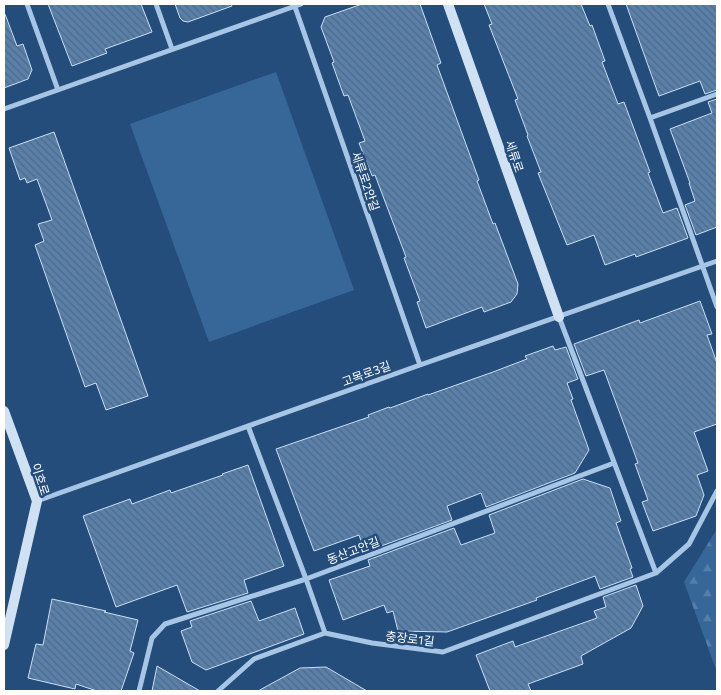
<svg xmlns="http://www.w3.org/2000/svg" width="721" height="695" font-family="Commissioner,'Noto Sans KR',sans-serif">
	<defs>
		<pattern id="forest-firs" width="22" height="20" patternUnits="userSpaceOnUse" patternTransform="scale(1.25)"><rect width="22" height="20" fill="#376799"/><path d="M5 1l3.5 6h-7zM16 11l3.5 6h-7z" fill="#557ea8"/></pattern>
		<pattern id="building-back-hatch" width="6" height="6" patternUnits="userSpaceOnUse" patternTransform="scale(1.25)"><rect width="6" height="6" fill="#5980ab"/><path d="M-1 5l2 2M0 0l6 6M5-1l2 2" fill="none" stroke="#536980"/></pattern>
	</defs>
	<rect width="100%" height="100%" fill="#244d7b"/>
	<!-- forest -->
	<path fill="url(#forest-firs)" d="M717 529V672L684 582Z"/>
	<!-- garden -->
	<path fill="#376799" d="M276 72 354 290 209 342 130 124Z"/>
	<!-- building -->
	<path fill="url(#building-back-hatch)" stroke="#cadff4" d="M48 4H141L152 32 105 49 107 53 72 66Z
		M175 4H231L232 6 188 22 183 21 180 18Z
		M362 4H420L441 63 437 65 479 180 477 181 493 224 495 223 518 284 517 294 511 302 484 312 482 307 426 328 417 302 420 301 404 258 406 257 375 175 372 176 359 143 365 141 348 95 344 96 332 63 334 62 321 27 325 17Z
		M484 4H581L590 26 592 25 605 61 602 62 618 104 624 102 650 172 648 173 663 213 677 208 688 238 636 257 635 254 605 265 594 235 567 245 538 173 541 172 527 136 528 135 515 100 518 99 489 25 492 24Z
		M626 4H717V90L705 94 700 81 659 96Z
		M4 14H5L17 46 23 44 32 70 28 79 4 88Z
		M717 99V227L696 235 685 205 695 201 689 183H690L670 129 712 113 708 102Z
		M54 132 148 396 106 410 96 383 85 387 35 245 44 241 38 224 52 220 37 179 27 183 25 178 20 180 9 148Z
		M700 301 712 334 707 335 717 363V424L694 432 708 471 697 475 704 495 696 516 653 531 642 502 648 500 635 464 638 463 604 370 586 376 574 344 639 320 640 323Z
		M553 346 555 350 566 347 578 379 567 383 573 399 571 400 589 450 575 473 486 507 481 493 447 506 452 520 365 552 359 535 314 551 276 449 369 417 368 415 389 407 390 408 428 394V395L493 372 527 359 525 356Z
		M248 465 284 566 244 580 248 593 187 612 177 585 116 607 83 516 130 499 132 504 170 490 171 493 223 475 222 474Z
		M583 479 610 488 621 521 616 523 632 568 630 569 633 577 600 589 595 576 536 598 537 600 447 632 398 631 393 611 387 613 384 605 343 620 329 580 370 566 368 560 454 528 461 545 495 533 489 515Z
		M636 585 643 606 631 628 581 656 583 664 528 684 531 691H490L476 655 513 641 515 647 597 618 594 611 606 607 603 597Z
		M52 599 106 611 104 612 138 620 130 651 134 653 121 691H97L76 684 75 689 28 678 36 644 43 645Z
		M251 601 259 621 295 608 304 634 206 670 192 662 181 631 192 627 190 621Z
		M157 666 200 691H152Z
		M326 667 367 691H258L300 668Z"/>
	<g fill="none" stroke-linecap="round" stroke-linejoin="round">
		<!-- street -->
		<path stroke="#a7c5e5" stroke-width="5" d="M27 4 58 90
			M156 4 172 49
			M294 4 420 365
			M608 4 650 118 717 307
			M4 109 301 4
			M650 118 717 94
			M559 317 656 573
			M248 426 306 579 325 633
			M37 501 420 365 717 261
			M325 633 372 643 443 652 656 573 689 544 717 491
			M139 691 152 638 165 624 306 579 614 463
			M218 691 254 659 325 633"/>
		<!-- secondary -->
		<path stroke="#d1e1f4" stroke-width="10" d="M448 4 559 317
			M4 411 37 501 4 645"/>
	</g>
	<g text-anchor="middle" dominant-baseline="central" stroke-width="5" stroke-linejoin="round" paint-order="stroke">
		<!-- street labels -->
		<g font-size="12" fill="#fff" stroke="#244d7b">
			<text transform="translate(515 156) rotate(71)">세류로</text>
			<text transform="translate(366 181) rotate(71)">세류로2안길</text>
			<text transform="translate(366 373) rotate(-20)">고목로3길</text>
			<text transform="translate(41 479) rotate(72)">이호로</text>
			<text transform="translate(353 550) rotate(-21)">동산고안길</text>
			<text transform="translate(410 638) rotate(7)">충장로1길</text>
		</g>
	</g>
	<!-- border -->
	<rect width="721" height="695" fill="none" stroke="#ffffff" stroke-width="10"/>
</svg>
